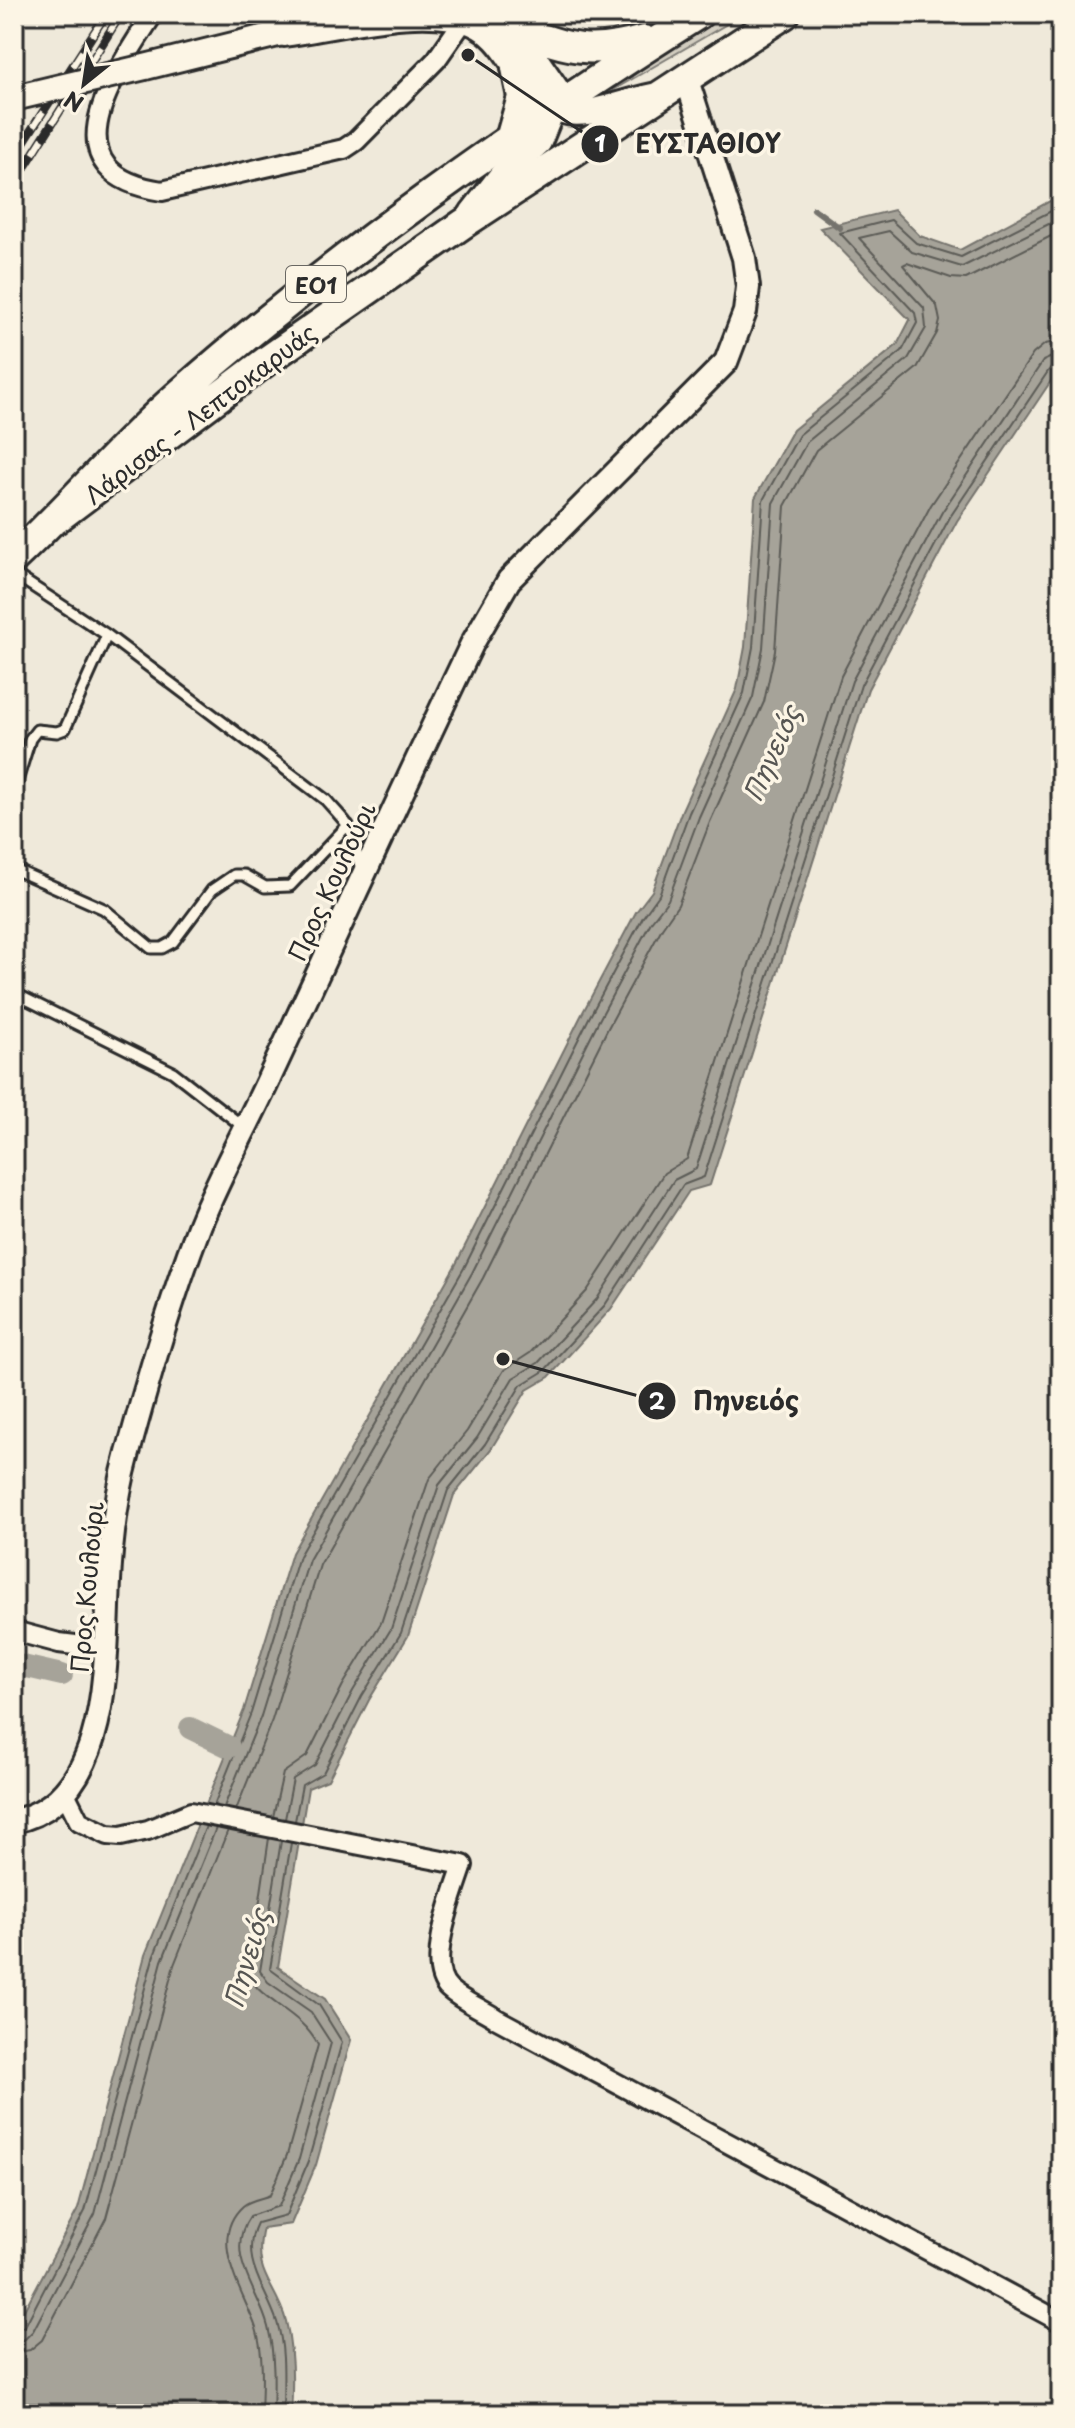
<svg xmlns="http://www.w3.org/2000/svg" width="1075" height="2428" font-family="'Playpen Sans',sans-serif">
	<rect width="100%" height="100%" fill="#efe9da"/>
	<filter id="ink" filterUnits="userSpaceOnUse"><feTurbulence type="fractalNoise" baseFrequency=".0125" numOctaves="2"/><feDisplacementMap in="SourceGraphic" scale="16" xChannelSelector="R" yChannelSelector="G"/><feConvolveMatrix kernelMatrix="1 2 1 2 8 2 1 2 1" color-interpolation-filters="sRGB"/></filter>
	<g filter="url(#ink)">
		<!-- green -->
		<path fill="#d2cdc0" stroke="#7e7c76" stroke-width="2" d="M718 14H744L610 92Z"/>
		<!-- water -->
		<path fill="#a6a399" stroke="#75736d" stroke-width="2" d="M1061 195V366L957 521 868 689 710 1185 689 1191 611 1309 549 1377 527 1390 491 1449 454 1495 408 1636 369 1700 328 1780 308 1788 278 1967 325 1999 351 2040 316 2165 291 2224 263 2228C252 2275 275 2282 286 2321 293 2350 293 2385 291 2414H14V2329L78 2209 145 1955 244 1710 292 1553 456 1264 582 1014 636 912 652 891 682 810 737 689 745 647 755 498 793 430 897 345 910 320 820 228 894 210 920 236 960 250Z"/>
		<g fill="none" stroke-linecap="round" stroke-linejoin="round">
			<!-- shore -->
			<path stroke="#5c5b57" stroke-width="2" d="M214 1805 251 1713 299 1556 464 1268 589 1018 643 917 659 895 689 813 744 693 753 647 763 500 799 435 902 351 917 323 915 313 840 233 891 220 916 243 961 257 1061 206
				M224 1807 261 1716 309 1560 472 1273 598 1022 651 922 668 900 699 817 753 697 763 648 773 503 807 442 908 359 926 328 924 308 859 238 889 231 912 252 962 267 1061 218
				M236 1810 272 1720 320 1565 483 1278 608 1028 662 928 678 905 710 822 764 702 775 651 785 506 816 450 917 368 937 333 940 321 937 306 903 265 907 263 951 278 966 279 1061 231
				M273 1817 283 1773 307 1756 343 1685 381 1623 429 1479 467 1431 504 1370 530 1353 587 1291 664 1173 687 1159 841 676 931 505 1033 354 1045 344 1061 341
				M285 1819 293 1779 315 1765 353 1691 391 1629 439 1485 477 1438 513 1378 538 1363 597 1299 674 1180 696 1169 852 681 942 512 1043 361 1061 353
				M295 1821 302 1785 323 1773 362 1696 401 1633 448 1490 485 1444 521 1385 544 1371 605 1305 683 1185 704 1177 861 685 950 517 1051 367 1061 363
				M14 2331 25 2326 85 2211 153 1958 206 1826
				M14 2341 25 2339 33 2331 95 2214 162 1961 216 1828
				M14 2353 30 2350 42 2340 106 2218 174 1965 228 1830
				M261 2414C262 2387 264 2354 256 2328 244 2293 206 2239 243 2206 251 2199 262 2199 270 2195L287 2155 318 2045C300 2010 260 2002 249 1975L269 1838
				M273 2414C274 2386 275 2355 268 2327 259 2290 223 2255 250 2216L279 2206 299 2159 331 2043 311 2012 268 1982 260 1971 281 1841
				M283 2414C283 2385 286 2350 277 2322 266 2288 239 2259 257 2223L286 2215 308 2162 342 2042 319 2005 270 1969 291 1843"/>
			<!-- stream -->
			<path stroke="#75736d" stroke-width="6" d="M814 209 840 228"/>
			<!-- canal -->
			<path stroke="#a6a399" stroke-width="22" d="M14 1664 62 1675
				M190 1728 229 1747"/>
			<defs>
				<path id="service" d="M14 574 107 635 326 800C336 812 350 824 354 839 358 852 356 860 363 872
					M14 791 30 739 37 730 57 732 65 729 107 635
					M14 869 104 909 151 948H162L173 942 212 890 234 875H244L265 887 290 886 348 825
					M14 993 173 1072 245 1128"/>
				<path id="minor" d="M153 14C114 75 44 173 162 191L344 149 356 141 436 60 464 20
					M14 1631 59 1643 107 1649
					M64 1791 79 1821 108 1835 121 1836 148 1830 191 1812 463 1865C454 1893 424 1966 449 1989 462 2001 482 2009 497 2019L1061 2322"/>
				<path id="tertiary" d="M14 1821C113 1801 105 1656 109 1581 111 1539 117 1493 128 1453 149 1376 171 1299 200 1224 221 1172 249 1123 272 1072 339 929 404 786 472 644L509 580 726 362 745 312 748 287 744 258 686 77"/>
				<path id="secondary" d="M284 34C337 27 424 2 473 23 491 31 502 45 512 61 559 135 578 113 653 96
					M145 67 298 29
					M472 213 501 176 539 142 559 93 515 29 493 14"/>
				<path id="primary" d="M515 29C569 48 588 56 644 40
					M510 139 522 97 516 68
					M55 520 269 359 463 224 785 14
					M14 558C70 506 119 447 177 396 338 254 517 129 699 14"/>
			</defs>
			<!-- service casing -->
			<use href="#service" stroke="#2b2b2b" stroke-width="15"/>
			<!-- minor casing -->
			<use href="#minor" stroke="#2b2b2b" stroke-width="24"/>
			<!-- tertiary casing -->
			<use href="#tertiary" stroke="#2b2b2b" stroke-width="28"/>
			<!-- secondary casing -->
			<use href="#secondary" stroke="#2b2b2b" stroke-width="30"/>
			<!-- primary casing -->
			<use href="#primary" stroke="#2b2b2b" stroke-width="34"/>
			<!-- service -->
			<use href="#service" stroke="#fcf5e5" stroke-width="9"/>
			<!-- minor -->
			<use href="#minor" stroke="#fcf5e5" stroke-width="18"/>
			<!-- tertiary -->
			<use href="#tertiary" stroke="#fcf5e5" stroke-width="22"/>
			<!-- secondary -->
			<use href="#secondary" stroke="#fcf5e5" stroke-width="24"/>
			<!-- primary -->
			<use href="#primary" stroke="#fcf5e5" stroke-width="28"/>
			<defs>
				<path id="rail" d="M14 157 106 14
					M14 184 121 14"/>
			</defs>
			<!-- rail casing -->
			<use href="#rail" stroke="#2b2b2b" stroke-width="9"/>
			<!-- rail -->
			<use href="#rail" stroke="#fcf5e5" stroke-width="6" stroke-dasharray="18" stroke-linecap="butt"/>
			<defs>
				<path id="secondary-bridge" d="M14 98 145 67"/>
			</defs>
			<!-- secondary-bridge casing -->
			<use href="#secondary-bridge" stroke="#2b2b2b" stroke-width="30" stroke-linecap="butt"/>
			<!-- secondary-bridge -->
			<use href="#secondary-bridge" stroke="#fcf5e5" stroke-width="24"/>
		</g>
	</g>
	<g text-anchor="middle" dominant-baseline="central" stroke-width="7" stroke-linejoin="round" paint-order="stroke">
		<!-- shield labels -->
		<rect fill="#fcf5e5" stroke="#6a6863" stroke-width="2" x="286" y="266" width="60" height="36" rx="6"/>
		<g font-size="22" font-weight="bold" fill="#2b2b2b">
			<text x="316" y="284">ΕΟ1</text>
		</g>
		<!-- street labels -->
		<g font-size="24" fill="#2b2b2b" stroke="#fcf5e5">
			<text transform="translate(200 413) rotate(-37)">Λάρισας - Λεπτοκαρυάς</text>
			<text transform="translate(331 881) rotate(-65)">Προς Κουλούρι</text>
			<text transform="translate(86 1587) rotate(-85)">Προς Κουλούρι</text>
		</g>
		<!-- water labels -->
		<g font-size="26" font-style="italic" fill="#565552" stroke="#fcf5e5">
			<text transform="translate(771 753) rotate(-66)">Πηνειός</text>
			<text transform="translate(246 1958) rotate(-74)">Πηνειός</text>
		</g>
	</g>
	<!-- callouts -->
	<path fill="none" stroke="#2b2b2b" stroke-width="3" d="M468 55L600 144M503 1359L657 1401"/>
	<g fill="#2b2b2b" stroke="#fcf5e5" stroke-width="3">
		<circle cx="468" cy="55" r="8"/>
		<circle cx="503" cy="1359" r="8"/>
		<circle cx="600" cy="144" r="20"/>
		<circle cx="657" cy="1401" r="20"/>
	</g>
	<g font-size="24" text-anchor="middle" font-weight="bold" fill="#fff">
		<text x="600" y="152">1</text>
		<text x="657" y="1410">2</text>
	</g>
	<g font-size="26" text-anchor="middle" font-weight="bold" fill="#2b2b2b" stroke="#fcf5e5" stroke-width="7" stroke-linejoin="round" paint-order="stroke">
		<text x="708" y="153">ΕΥΣΤΑΘΙΟΥ</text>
		<text x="746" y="1410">Πηνειός</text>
	</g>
	<!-- margin -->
	<rect width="1075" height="2428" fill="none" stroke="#fcf5e5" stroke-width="48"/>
	<rect x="24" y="24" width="1027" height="2380" fill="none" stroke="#2b2b2b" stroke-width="3" filter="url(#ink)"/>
	<!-- north arrow -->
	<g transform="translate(84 84) rotate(210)" stroke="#fcf5e5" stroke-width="6" paint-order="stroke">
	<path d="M0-6L14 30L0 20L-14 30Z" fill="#2b2b2b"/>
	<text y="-12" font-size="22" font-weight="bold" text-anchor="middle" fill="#2b2b2b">N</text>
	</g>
</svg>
